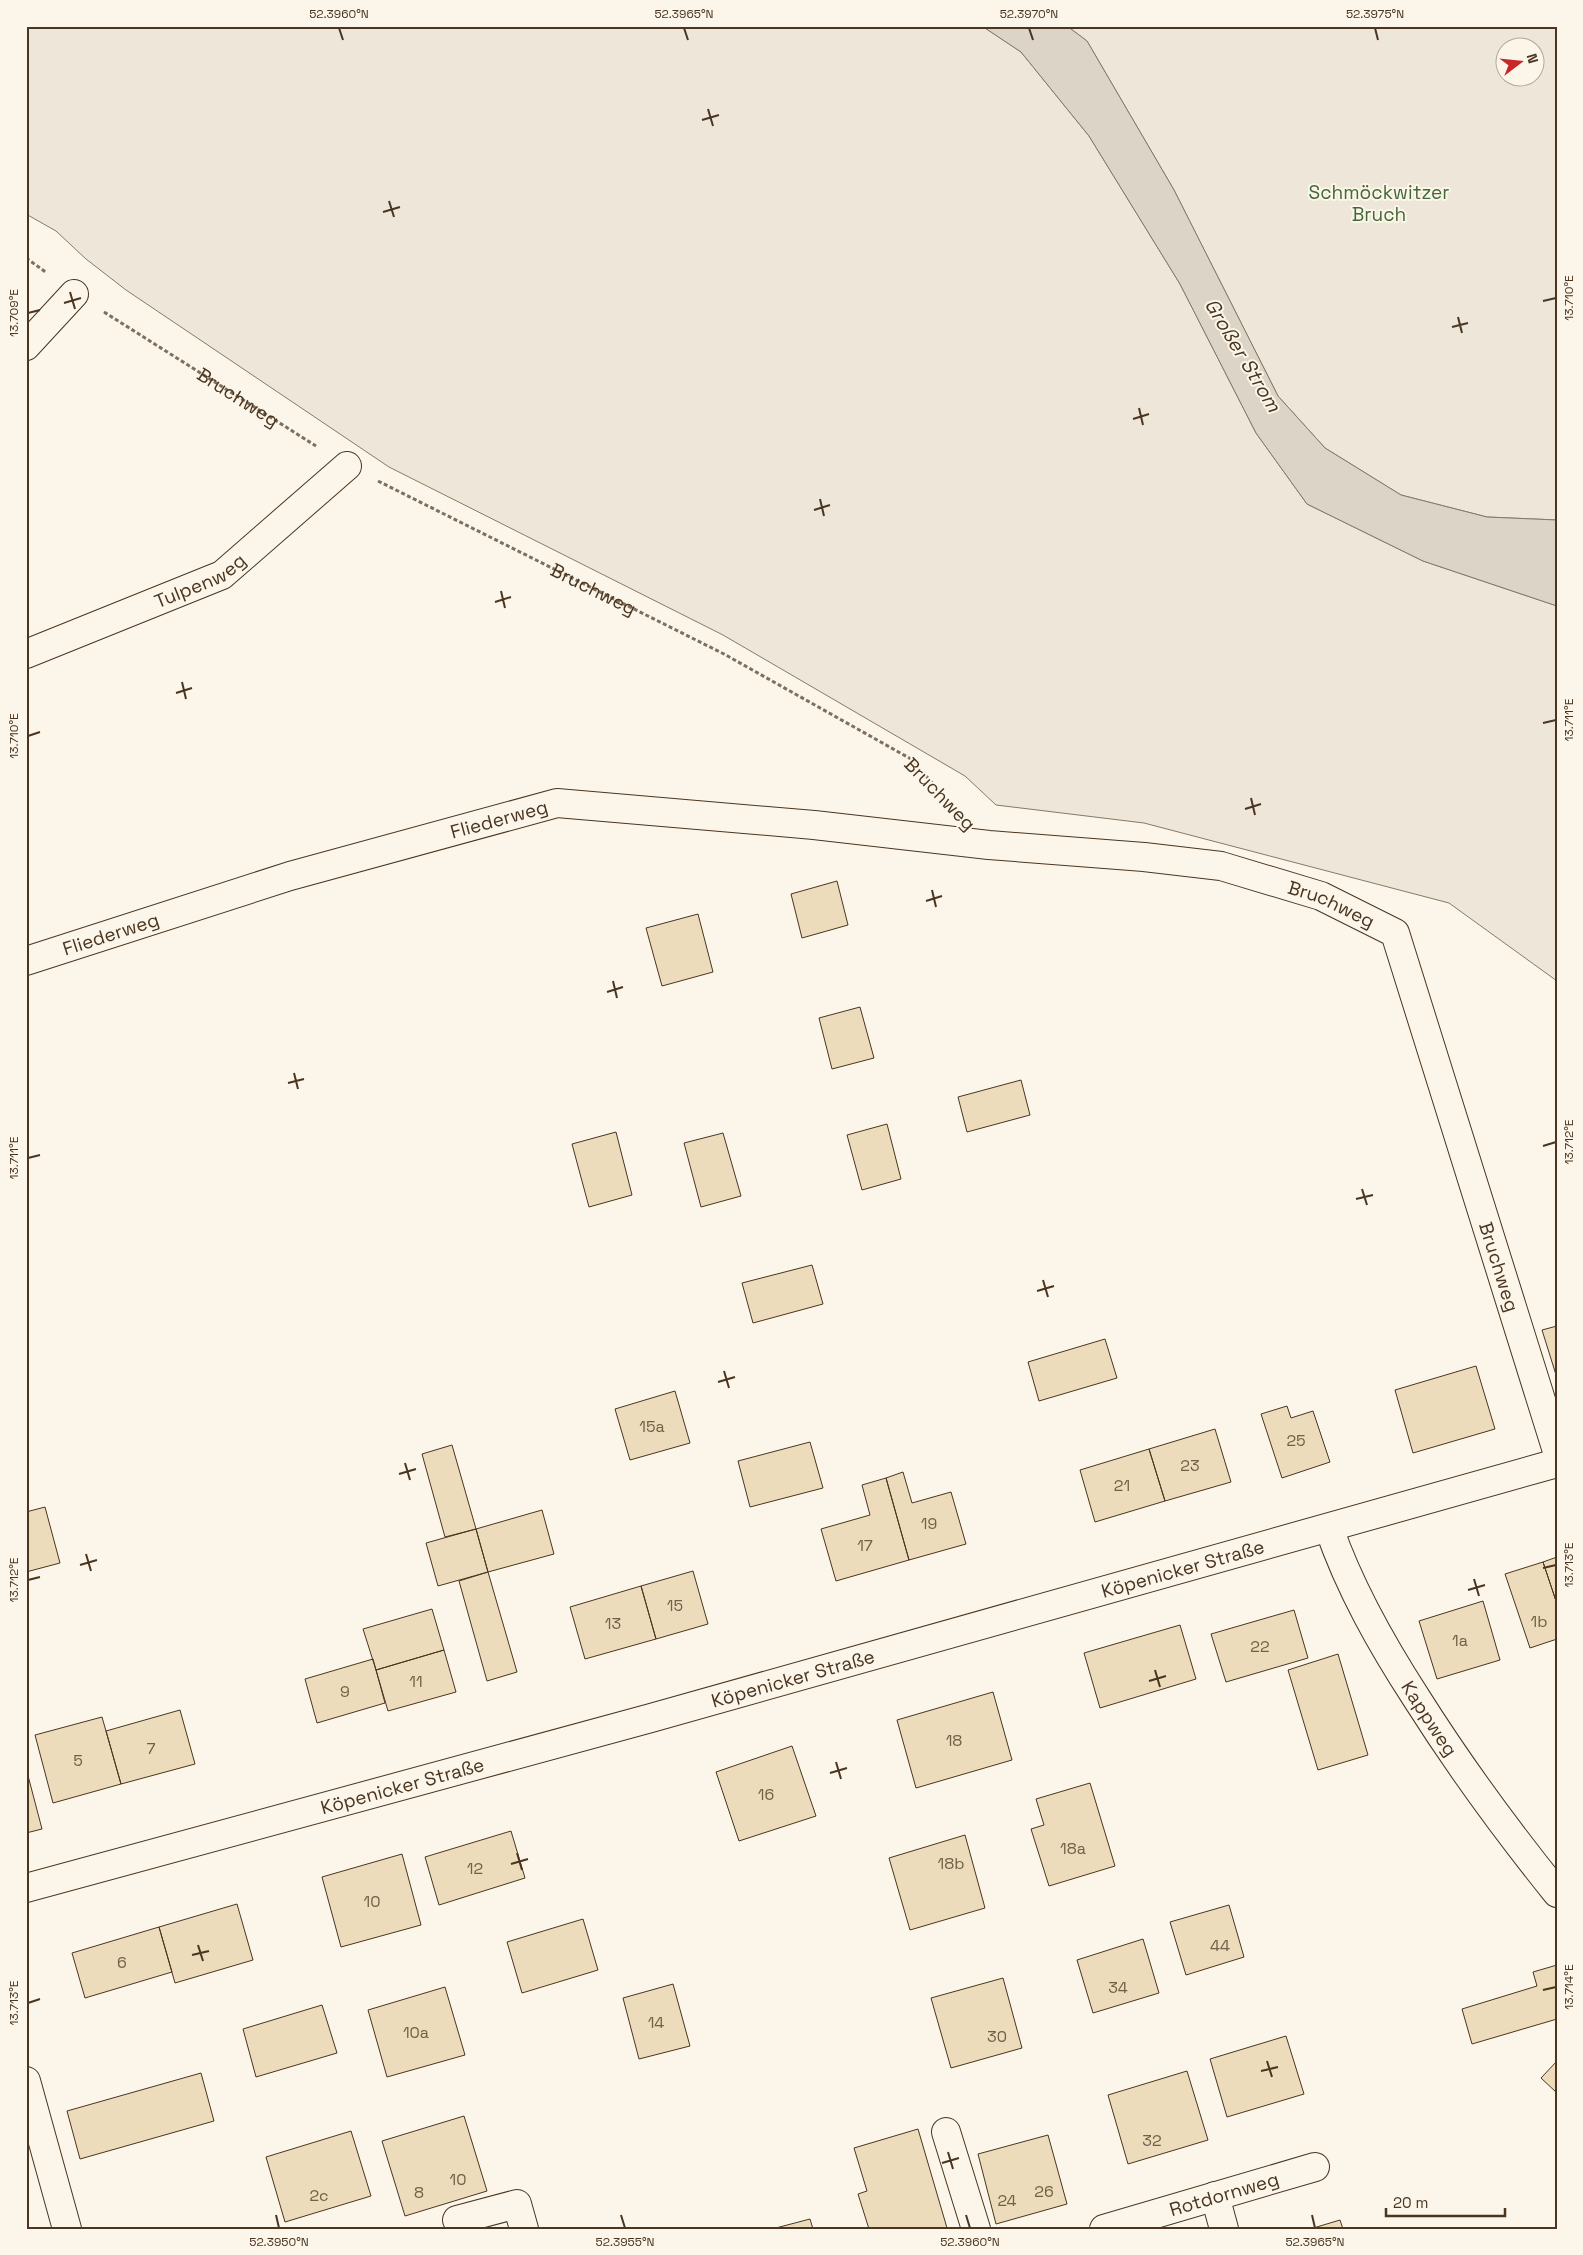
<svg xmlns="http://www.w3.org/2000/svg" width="1583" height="2255" font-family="'Space Grotesk',sans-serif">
	<rect width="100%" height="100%" fill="#fbf6e9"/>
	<!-- green -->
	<path fill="#ede6d9" stroke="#887966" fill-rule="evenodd" d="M26 26H982L1021 52 1089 136 1180 284 1256 433 1307 504 1423 561 1557 606V981L1449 903 1144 823 996 805 965 776 723 635 389 467 126 290 86 259 56 231 26 214Z
		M1067 26H1557V520L1487 517 1401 495 1325 448 1278 396 1174 190 1087 41ZM1506 48H1536V78H1506Z"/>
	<!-- water -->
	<path fill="#dcd4c6" stroke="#887966" d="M982 26H1067L1087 41 1174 190 1278 396 1325 448 1401 495 1487 517 1557 520V606L1423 561 1307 504 1256 433 1180 284 1089 136 1021 52Z"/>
	<!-- building -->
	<path fill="#ecdcbc" stroke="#4a3520" d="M837 881 848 925 802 938 791 894Z
		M698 914 713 972 662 986 646 928Z
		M860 1007 874 1058 832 1069 819 1018Z
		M1021 1080 1030 1115 967 1132 958 1097Z
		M887 1124 901 1179 862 1190 847 1135Z
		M616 1132 632 1195 589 1207 572 1144Z
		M723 1133 741 1196 701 1207 684 1143Z
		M812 1265 823 1304 753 1323 742 1283Z
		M1557 1326V1378L1542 1330Z
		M1105 1339 1117 1378 1039 1401 1028 1362Z
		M1476 1366 1495 1429 1413 1453 1395 1390Z
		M675 1391 690 1443 630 1460 615 1409Z
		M1287 1406 1291 1418 1313 1411 1330 1462 1282 1478 1261 1414Z
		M1215 1429 1231 1482 1165 1501 1149 1449Z
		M810 1442 823 1488 750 1507 738 1461Z
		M452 1445 476 1529 445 1537 422 1454Z
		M1149 1449 1165 1501 1095 1522 1080 1470Z
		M903 1472 912 1503 951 1492 966 1544 909 1560 886 1478Z
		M886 1478 909 1560 836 1581 821 1529 870 1515 862 1485Z
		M45 1507 60 1563 26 1572V1512Z
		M542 1510 554 1554 488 1572 476 1529Z
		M476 1529 488 1572 438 1586 426 1543Z
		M1557 1557V1604L1543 1562Z
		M1543 1562 1557 1604V1639L1530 1648 1505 1574Z
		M693 1571 708 1624 656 1639 641 1586Z
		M488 1572 517 1672 487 1681 459 1581Z
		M641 1586 656 1639 585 1659 570 1607Z
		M1483 1601 1500 1660 1437 1679 1419 1621Z
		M432 1609 444 1650 376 1670 363 1629Z
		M1294 1610 1308 1658 1226 1682 1211 1634Z
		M1180 1625 1196 1679 1100 1708 1084 1653Z
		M444 1650 456 1692 388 1711 376 1670Z
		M1338 1654 1368 1755 1318 1770 1288 1670Z
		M373 1659 385 1703 317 1723 305 1679Z
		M993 1692 1012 1760 916 1788 897 1720Z
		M180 1710 195 1764 121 1784 106 1731Z
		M102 1717 121 1784 53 1803 35 1735Z
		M792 1746 816 1816 739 1841 716 1772Z
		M26 1768 42 1829 26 1833Z
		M1090 1783 1115 1866 1049 1886 1031 1829 1044 1825 1036 1799Z
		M511 1831 525 1878 439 1905 425 1857Z
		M965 1835 985 1908 910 1930 889 1858Z
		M402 1854 421 1925 341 1947 322 1877Z
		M237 1904 253 1960 175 1983 159 1927Z
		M1229 1905 1244 1957 1186 1975 1170 1922Z
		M583 1919 598 1970 522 1993 507 1942Z
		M159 1927 172 1972 85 1998 72 1953Z
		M1143 1939 1159 1993 1093 2013 1077 1960Z
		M1557 1965V2019L1472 2044 1462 2009 1537 1986 1533 1972Z
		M1003 1978 1022 2048 951 2068 931 1998Z
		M673 1984 690 2046 639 2059 623 1998Z
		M445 1987 465 2055 387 2077 368 2010Z
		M322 2005 337 2053 256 2077 243 2029Z
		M1286 2036 1304 2094 1227 2117 1210 2059Z
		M1557 2061V2093L1541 2078Z
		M1187 2071 1208 2140 1128 2164 1108 2095Z
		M201 2073 214 2121 80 2159 67 2111Z
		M464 2116 487 2191 405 2216 382 2141Z
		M918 2129 947 2228 869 2229 858 2194 867 2191 854 2148Z
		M351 2131 371 2196 285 2222 266 2157Z
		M1048 2135 1067 2204 996 2224 978 2154Z
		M810 2219 813 2229H772Z
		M1340 2220 1343 2229H1310Z"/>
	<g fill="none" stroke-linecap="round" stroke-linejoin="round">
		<defs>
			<g id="minor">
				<path d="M26 346 74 294"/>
				<path id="s3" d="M26 654 222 575 347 466"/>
				<path id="s4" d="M26 961 290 876 557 803 814 825 989 845 1144 857 1221 866 1321 896 1395 933 1557 1451"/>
				<path id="s5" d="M1329 1528C1350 1589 1382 1645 1417 1699 1460 1767 1507 1831 1557 1893"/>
				<path id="s6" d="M26 1888 651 1718 1557 1463"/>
				<path d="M26 2081 67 2229"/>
				<path d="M946 2132 976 2229"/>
				<path d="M1215 2196 1224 2229"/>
				<path d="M457 2220 517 2204 524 2229"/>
				<path id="s7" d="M1104 2229 1315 2167"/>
			</g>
		</defs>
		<!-- minor casing -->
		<use href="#minor" stroke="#4a3520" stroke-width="30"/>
		<!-- path -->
		<g stroke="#7f6f5c" stroke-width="3" stroke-dasharray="4 2.5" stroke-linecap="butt">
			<path d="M26 258 47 273"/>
			<path id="s1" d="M104 312 316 446"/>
			<path id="s2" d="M378 481 724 654 911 759 953 806"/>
		</g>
		<!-- minor -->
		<use href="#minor" stroke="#fbf6e9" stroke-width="28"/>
	</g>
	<!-- ticks -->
	<path fill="none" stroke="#4a3520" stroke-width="2" d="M339 28 343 40M684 28 688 40M1029 28 1033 40M1375 28 1378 40M708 109 713 126M702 120 719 115M389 201 394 217M383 212 400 207M70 292 75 309M1543 301 1556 298M64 303 81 298M28 313 40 310M1458 317 1462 333M1452 327 1468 323M1139 408 1143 425M1133 419 1149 414M820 499 824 516M814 510 830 505M501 591 505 608M495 602 511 597M182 682 186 699M176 693 192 688M1543 723 1556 720M28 736 40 732M1251 798 1255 815M1245 809 1261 804M932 890 936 907M926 901 942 896M613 981 617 998M607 992 623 987M294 1073 298 1089M288 1083 304 1079M1543 1146 1556 1142M28 1158 40 1155M1362 1189 1367 1205M1356 1199 1373 1195M1043 1280 1048 1297M1037 1291 1054 1286M724 1371 729 1388M718 1382 735 1377M405 1463 410 1480M399 1474 416 1469M86 1554 91 1571M80 1565 97 1560M1543 1568 1556 1565M1474 1579 1479 1596M28 1580 40 1577M1468 1590 1485 1585M1155 1670 1160 1687M1149 1681 1166 1676M836 1762 841 1779M830 1773 847 1768M517 1853 522 1870M511 1864 528 1859M198 1945 203 1961M192 1955 209 1951M1543 1990 1556 1987M28 2003 40 1999M1267 2061 1272 2077M1261 2071 1278 2067M948 2152 953 2169M942 2163 959 2158M276 2215 279 2228M621 2215 625 2228M966 2215 970 2228M1312 2215 1315 2228"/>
	<g text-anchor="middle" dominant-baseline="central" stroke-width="4" stroke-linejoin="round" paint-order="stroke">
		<!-- number labels -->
		<g font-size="16" fill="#725f47">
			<text x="652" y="1426">15a</text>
			<text x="1296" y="1440">25</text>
			<text x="1190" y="1465">23</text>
			<text x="1122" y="1485">21</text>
			<text x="929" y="1523">19</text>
			<text x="865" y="1545">17</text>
			<text x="675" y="1605">15</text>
			<text x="1539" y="1621">1b</text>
			<text x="613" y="1623">13</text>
			<text x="1460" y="1640">1a</text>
			<text x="1260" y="1646">22</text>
			<text x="416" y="1681">11</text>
			<text x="345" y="1691">9</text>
			<text x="954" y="1740">18</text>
			<text x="151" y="1748">7</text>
			<text x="78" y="1760">5</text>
			<text x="766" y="1794">16</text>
			<text x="1073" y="1848">18a</text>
			<text x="951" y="1863">18b</text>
			<text x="475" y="1868">12</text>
			<text x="372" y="1901">10</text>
			<text x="1220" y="1945">44</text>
			<text x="122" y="1962">6</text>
			<text x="1118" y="1987">34</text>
			<text x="656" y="2022">14</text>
			<text x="416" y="2032">10a</text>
			<text x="997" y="2036">30</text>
			<text x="1152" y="2140">32</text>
			<text x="458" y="2179">10</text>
			<text x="1044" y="2191">26</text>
			<text x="419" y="2192">8</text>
			<text x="319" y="2195">2c</text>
			<text x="1007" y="2200">24</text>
		</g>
		<!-- park labels -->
		<g font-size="19" fill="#436837" stroke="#fbf6e9">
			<text x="1379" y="192">Schmöckwitzer<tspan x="1379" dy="22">Bruch</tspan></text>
		</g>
		<!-- street labels -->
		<g font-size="19" fill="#4a3520" stroke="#fbf6e9">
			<text stroke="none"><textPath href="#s1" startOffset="159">Bruchweg</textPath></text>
			<text stroke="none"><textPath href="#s3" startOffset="189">Tulpenweg</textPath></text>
			<text stroke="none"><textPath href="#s2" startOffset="241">Bruchweg</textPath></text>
			<text transform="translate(940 794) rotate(46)">Bruchweg</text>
			<text stroke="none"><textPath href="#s4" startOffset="494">Fliederweg</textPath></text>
			<text stroke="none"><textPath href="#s4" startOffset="1338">Bruchweg</textPath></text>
			<text stroke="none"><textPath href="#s4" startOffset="89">Fliederweg</textPath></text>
			<text stroke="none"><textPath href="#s4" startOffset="1758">Bruchweg</textPath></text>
			<text stroke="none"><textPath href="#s6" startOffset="1200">Köpenicker Straße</textPath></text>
			<text stroke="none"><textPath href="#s6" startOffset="795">Köpenicker Straße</textPath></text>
			<text stroke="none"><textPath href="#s5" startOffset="216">Kappweg</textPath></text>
			<text stroke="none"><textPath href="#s6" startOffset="390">Köpenicker Straße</textPath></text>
			<text stroke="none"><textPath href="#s7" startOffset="125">Rotdornweg</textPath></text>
		</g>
		<!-- water labels -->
		<g font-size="20" font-style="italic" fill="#4a3520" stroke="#fbf6e9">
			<text transform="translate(1243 355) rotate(59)">Großer Strom</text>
		</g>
	</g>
	<!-- border -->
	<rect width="1583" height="2255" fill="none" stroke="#fbf6e9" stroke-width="55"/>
	<!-- north arrow -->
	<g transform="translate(1520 62) rotate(74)"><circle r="24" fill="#fbf6e9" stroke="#b4a999"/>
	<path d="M0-4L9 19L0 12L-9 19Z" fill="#c62828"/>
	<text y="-8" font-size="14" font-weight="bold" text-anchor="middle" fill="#4a3520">N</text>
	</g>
	<!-- scale -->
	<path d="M1386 2208v8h119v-8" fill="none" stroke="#4a3520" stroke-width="2.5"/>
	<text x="1393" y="2208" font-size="15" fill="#4a3520" stroke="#fbf6e9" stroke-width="4" paint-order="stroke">20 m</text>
	<rect x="28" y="28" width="1528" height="2200" fill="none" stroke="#4a3520" stroke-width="2"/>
	<g font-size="12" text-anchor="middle" fill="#4a3520">
		<text x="339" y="18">52.3960°N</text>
		<text x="684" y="18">52.3965°N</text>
		<text x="1029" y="18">52.3970°N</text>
		<text x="1375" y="18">52.3975°N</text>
		<text transform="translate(1569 298) rotate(-90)" y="4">13.710°E</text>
		<text transform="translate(14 313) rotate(-90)" y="4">13.709°E</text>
		<text transform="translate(1569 720) rotate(-90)" y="4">13.711°E</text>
		<text transform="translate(14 736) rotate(-90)" y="4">13.710°E</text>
		<text transform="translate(1569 1142) rotate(-90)" y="4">13.712°E</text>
		<text transform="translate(14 1158) rotate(-90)" y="4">13.711°E</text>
		<text transform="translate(1569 1565) rotate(-90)" y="4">13.713°E</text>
		<text transform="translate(14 1580) rotate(-90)" y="4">13.712°E</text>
		<text transform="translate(1569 1987) rotate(-90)" y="4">13.714°E</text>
		<text transform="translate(14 2003) rotate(-90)" y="4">13.713°E</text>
		<text x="279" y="2246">52.3950°N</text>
		<text x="625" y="2246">52.3955°N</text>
		<text x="970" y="2246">52.3960°N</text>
		<text x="1315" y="2246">52.3965°N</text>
	</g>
</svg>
